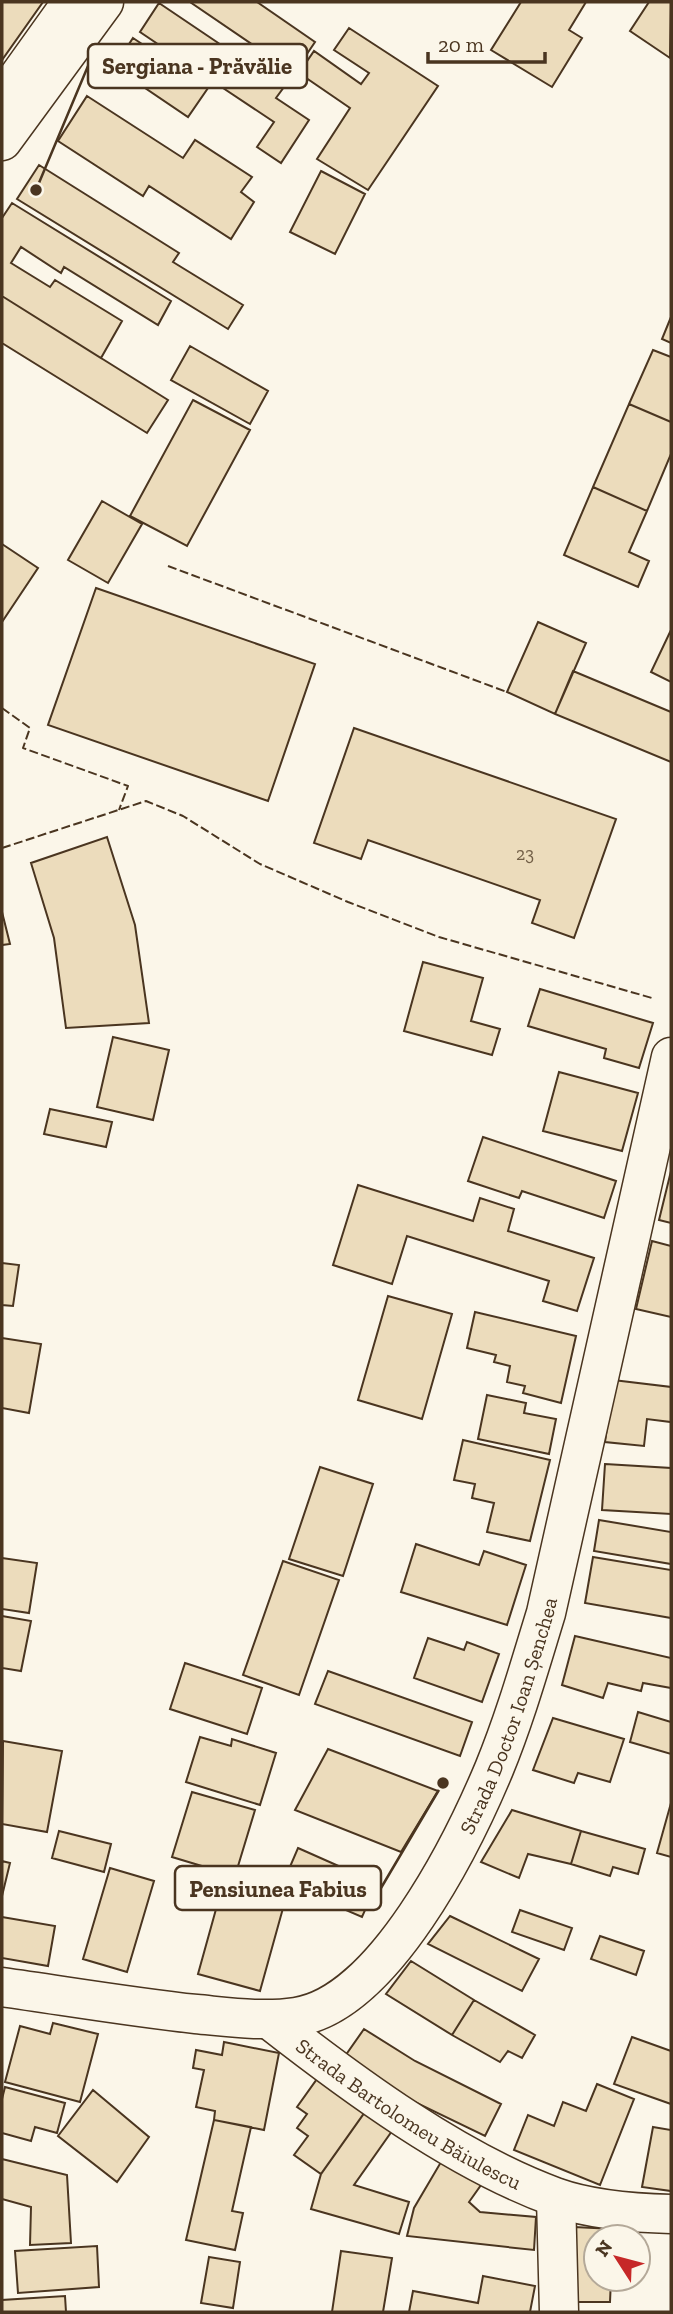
<svg xmlns="http://www.w3.org/2000/svg" width="673" height="2314" font-family="'Zilla Slab',serif">
	<rect width="100%" height="100%" fill="#fbf6e9"/>
	<!-- building -->
	<path fill="#ecdcbc" stroke="#4a3520" stroke-width="2" d="M2 2H43L2 60Z
		M190 2H257L315 42 294 73Z
		M521 2H586L569 30 582 38 552 87 491 50Z
		M649 2H671L670 58 630 31Z
		M159 3 239 57 220 86 140 32Z
		M349 28 438 86 368 190 317 159 350 108 299 73 314 51 361 84 369 73 334 50Z
		M133 38 208 88 188 117 114 67Z
		M239 57 284 87 276 98 309 120 281 163 257 147 274 122 220 86Z
		M87 96 183 158 195 140 252 177 241 192 254 202 231 239 149 186 143 196 58 141Z
		M39 165 179 253 173 262 243 305 228 329 17 199Z
		M321 171 365 194 335 254 290 232Z
		M12 203 171 301 158 325 64 267 61 273 21 247 11 263 50 287 55 280 122 321 101 358 2 296V218Z
		M2 296 168 400 147 433 2 343Z
		M671 317V343L662 339Z
		M190 346 268 391 250 424 171 380Z
		M653 350 671 357V422L629 404Z
		M193 400 250 430 187 546 130 516Z
		M629 404 671 422V454L647 511 593 487Z
		M593 487 647 511 629 552 649 561 638 587 564 555Z
		M102 501 142 524 108 583 68 560Z
		M2 544 38 568 2 622Z
		M96 588 315 664 268 801 48 725Z
		M538 622 586 643 555 714 507 692Z
		M671 630V682L651 672Z
		M573 671 671 712V762L555 714Z
		M354 728 616 819 574 938 532 923 540 900 368 840 361 859 314 843Z
		M107 837 135 925 149 1023 66 1028 54 938 31 863Z
		M2 912 10 944 2 945Z
		M423 962 483 978 471 1021 500 1029 492 1055 404 1031Z
		M540 989 653 1023 639 1068 604 1058 606 1049 528 1026Z
		M113 1037 169 1050 153 1120 97 1107Z
		M559 1072 638 1093 622 1151 543 1131Z
		M50 1109 112 1122 106 1147 44 1134Z
		M483 1137 616 1181 604 1218 522 1191 519 1198 468 1181Z
		M671 1171V1223L659 1220Z
		M358 1185 473 1221 480 1198 514 1209 508 1231 594 1258 577 1311 543 1301 549 1281 407 1236 392 1284 333 1265Z
		M652 1241 671 1246V1317L636 1309Z
		M2 1263 19 1265 13 1306 2 1305Z
		M388 1296 452 1314 422 1419 358 1400Z
		M475 1312 576 1336 561 1403 523 1393 525 1386 507 1382 510 1366 494 1362 496 1355 467 1348Z
		M2 1338 41 1344 29 1413 2 1408Z
		M613 1380 671 1387V1422L647 1419 644 1446 605 1442Z
		M487 1395 526 1403 524 1413 556 1419 549 1454 478 1439Z
		M463 1440 550 1460 530 1541 487 1532 494 1503 472 1498 475 1484 454 1480Z
		M605 1464 671 1468V1514L602 1510Z
		M320 1467 373 1484 343 1576 289 1559Z
		M599 1520 671 1532V1564L594 1551Z
		M416 1544 479 1565 484 1551 526 1565 507 1625 401 1592Z
		M593 1557 671 1570V1618L585 1603Z
		M2 1558 37 1563 29 1613 2 1609Z
		M283 1561 339 1580 299 1695 243 1675Z
		M2 1616 31 1621 21 1671 2 1668Z
		M575 1636 671 1658V1688L643 1683 641 1691 608 1683 603 1698 562 1685Z
		M428 1638 464 1650 467 1642 499 1654 482 1702 414 1678Z
		M185 1663 262 1688 247 1734 170 1709Z
		M328 1671 472 1722 460 1756 315 1704Z
		M638 1712 671 1722V1754L630 1742Z
		M553 1718 624 1739 610 1782 578 1773 574 1783 533 1770Z
		M200 1737 231 1746 232 1739 276 1753 260 1805 186 1782Z
		M3 1741 62 1751 47 1832 2 1824Z
		M328 1749 438 1791 401 1852 295 1810Z
		M192 1792 255 1810 235 1876 172 1857Z
		M671 1803V1857L657 1853Z
		M512 1810 581 1831 571 1864 528 1854 519 1878 481 1862Z
		M59 1831 111 1844 104 1872 52 1858Z
		M581 1831 645 1849 638 1874 613 1867 610 1876 571 1864Z
		M298 1848 377 1883 362 1917 283 1883Z
		M2 1861 10 1863 2 1896Z
		M110 1868 154 1881 127 1972 83 1959Z
		M223 1884 285 1901 260 1991 198 1974Z
		M520 1910 572 1928 564 1950 512 1932Z
		M450 1916 539 1959 522 1991 428 1944Z
		M2 1917 55 1926 48 1966 2 1958Z
		M600 1936 644 1951 636 1975 591 1959Z
		M411 1961 474 2000 452 2035 386 1994Z
		M474 2000 535 2035 522 2058 508 2051 500 2062 452 2035Z
		M53 2023 98 2034 80 2102 5 2082 20 2026 50 2034Z
		M364 2029 415 2061 501 2104 485 2136 396 2093 343 2059Z
		M632 2037 671 2051V2104L614 2084Z
		M224 2042 279 2053 264 2130 214 2120 215 2111 196 2107 204 2070 193 2068 196 2050 222 2055Z
		M317 2079 365 2112 321 2174 294 2155 308 2136 297 2128 307 2114 297 2107Z
		M597 2084 634 2099 600 2185 514 2150 528 2115 554 2126 563 2102 586 2111Z
		M5 2087 65 2103 57 2133 35 2127 31 2141 2 2133V2099Z
		M93 2090 149 2137 117 2182 58 2136Z
		M365 2112 392 2131 354 2185 409 2202 399 2234 311 2209 321 2174Z
		M214 2120 251 2127 232 2211 243 2213 235 2250 186 2240Z
		M653 2127 671 2130V2191L642 2187Z
		M2 2159 67 2175 71 2243 30 2245 31 2207 2 2199Z
		M441 2162 481 2185 469 2202 480 2212 536 2217 534 2250 407 2236 414 2208Z
		M574 2227 634 2230V2237H596V2279H611L610 2302H572Z
		M97 2246 99 2287 18 2293 15 2251Z
		M341 2251 392 2258 383 2312H332Z
		M209 2257 240 2262 233 2308 201 2303Z
		M483 2276 535 2286 530 2312H409L413 2291 478 2303Z
		M65 2296 66 2312H2V2300Z"/>
	<g fill="none" stroke-linecap="round" stroke-linejoin="round">
		<defs>
			<g id="minor">
				<path d="M2 100 72 2"/>
				<path id="s1" d="M270 2020C352 2084 456 2161 555 2197 591 2210 633 2213 671 2214"/>
				<path d="M556 2198 559 2312"/>
			</g>
			<g id="major">
				<path d="M2 141 104 2"/>
				<path id="s2" d="M2 1987C66 1996 131 2007 196 2014 229 2017 263 2022 296 2017 384 2004 463 1843 494 1769 515 1718 530 1665 546 1613L671 1057"/>
			</g>
		</defs>
		<!-- minor casing -->
		<use href="#minor" stroke="#4a3520" stroke-width="41"/>
		<!-- major casing -->
		<use href="#major" stroke="#4a3520" stroke-width="41"/>
		<!-- minor -->
		<use href="#minor" stroke="#fbf6e9" stroke-width="38"/>
		<!-- major -->
		<use href="#major" stroke="#fbf6e9" stroke-width="38"/>
		<!-- fence -->
		<path stroke="#4a3520" stroke-width="2" stroke-dasharray="9 3.5" stroke-linecap="butt" d="M168 566 507 692
			M2 708 30 728 23 748 128 786 119 810
			M2 848 146 801 183 816 260 864 348 902 439 937 652 998"/>
	</g>
	<g text-anchor="middle" dominant-baseline="central" stroke-width="5" stroke-linejoin="round" paint-order="stroke">
		<!-- number labels -->
		<g font-size="18" fill="#725f47">
			<text x="525" y="854">23</text>
		</g>
		<!-- street labels -->
		<g font-size="21" fill="#4a3520" stroke="#fbf6e9">
			<text stroke="none"><textPath href="#s2" startOffset="679">Strada Doctor Ioan Șenchea</textPath></text>
			<text stroke="none"><textPath href="#s1" startOffset="168">Strada Bartolomeu Băiulescu</textPath></text>
		</g>
	</g>
	<!-- callouts -->
	<path fill="none" stroke="#4a3520" stroke-width="2.5" d="M36 190L88 66M443 1783L381 1888"/>
	<g fill="#4a3520" stroke="#fbf6e9" stroke-width="2.5">
		<circle cx="36" cy="190" r="7"/>
		<circle cx="443" cy="1783" r="7"/>
	</g>
	<g fill="#fbf6e9" stroke="#4a3520" stroke-width="2.5">
		<rect x="88" y="44" width="219" height="44" rx="7"/>
		<rect x="175" y="1866" width="206" height="44" rx="7"/>
	</g>
	<g font-size="23" text-anchor="middle" font-weight="bold" fill="#4a3520">
		<text x="197" y="74">Sergiana - Prăvălie</text>
		<text x="278" y="1897">Pensiunea Fabius</text>
	</g>
	<!-- border -->
	<rect width="673" height="2314" fill="none" stroke="#4a3520" stroke-width="7"/>
	<!-- north arrow -->
	<g transform="translate(617 2258) rotate(306)"><circle r="33" fill="#fbf6e9" stroke="#b4a999" stroke-width="2"/>
	<path d="M0-5L12 26L0 18L-12 26Z" fill="#c62828"/>
	<text y="-10" font-size="19" font-weight="bold" text-anchor="middle" fill="#4a3520">N</text>
	</g>
	<!-- scale -->
	<path d="M428 52v10h117v-10" fill="none" stroke="#4a3520" stroke-width="3.5"/>
	<text x="438" y="52" font-size="21" fill="#4a3520" stroke="#fbf6e9" stroke-width="5" paint-order="stroke">20 m</text>
</svg>
